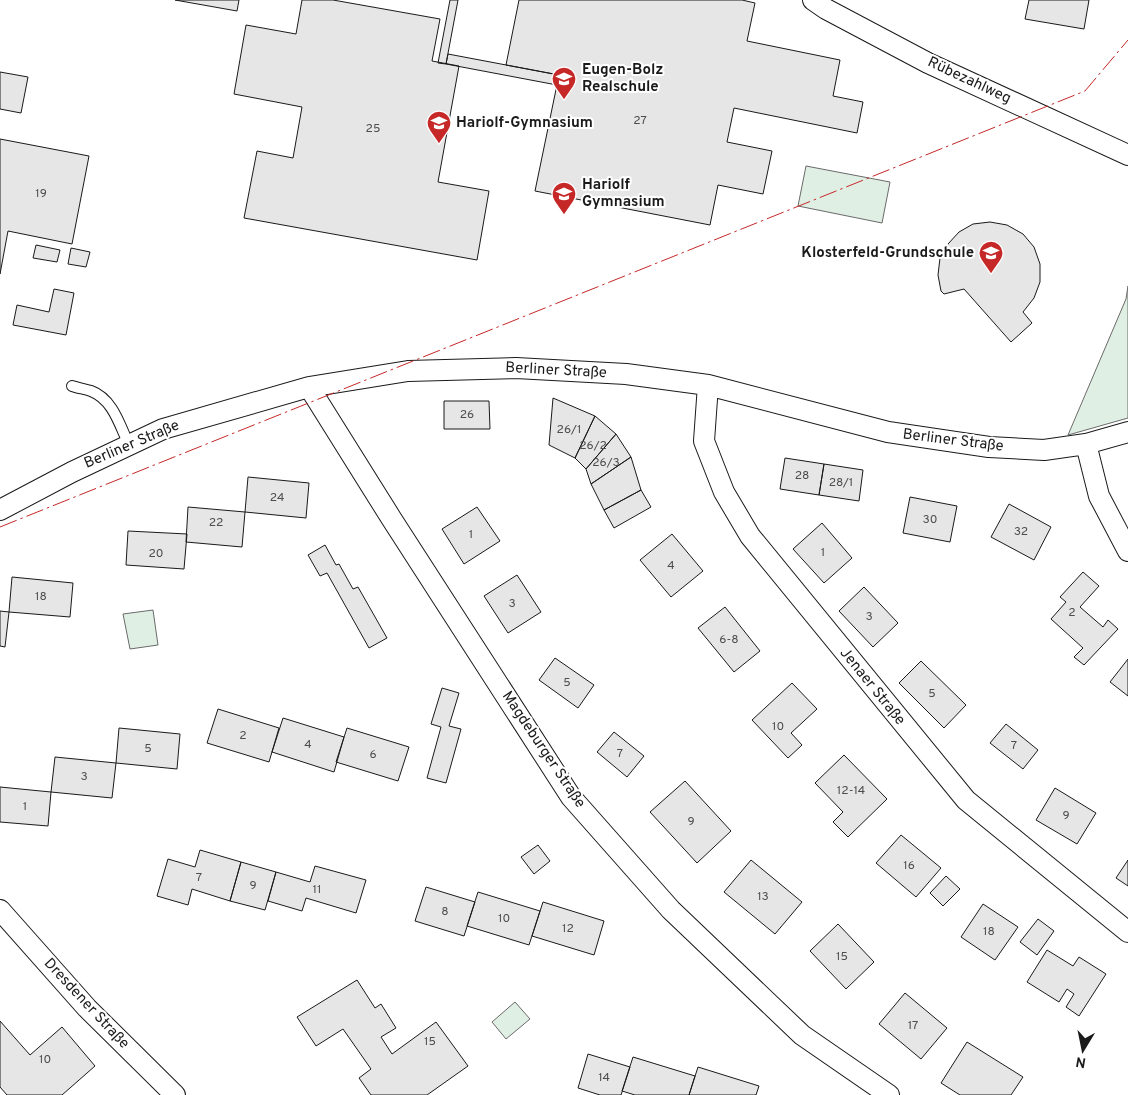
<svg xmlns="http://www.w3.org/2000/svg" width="1128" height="1095" font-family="Overpass,sans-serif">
	<rect width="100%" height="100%" fill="#fff"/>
	<!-- green -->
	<path fill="#e0efe3" stroke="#6a6a6a" d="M806 166 890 182 882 223 798 206Z
		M1128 286V418L1068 435 1126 299Z
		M153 610 158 645 130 649 123 614Z
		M515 1002 530 1019 506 1039 492 1022Z"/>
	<!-- building -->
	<path fill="#e6e6e6" stroke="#1a1a1a" d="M175 0H239L237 11Z
		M302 0H333L440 19 432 61 459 66 438 182 489 191 477 260 244 218 257 151 293 158 302 107 234 94 246 25 296 34Z
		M450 0H458L446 64 438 63Z
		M519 0H742L755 3 747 41 840 60 833 96 863 102 857 133 734 108 727 142 772 151 763 194 718 185 710 225 535 191 559 75 506 65Z
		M1029 0H1089L1084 29 1025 19Z
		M448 54 559 75 557 85 446 64Z
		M0 72 28 77 21 113 0 109Z
		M0 139 89 156 72 244 8 231 0 274Z
		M990 222 1007 225 1023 234 1034 247 1040 264V282L1034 298 1023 312 1032 323 1011 342 964 289 944 294 941 291 938 275 940 258 948 244 959 232 973 224Z
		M36 245 60 250 57 262 33 258Z
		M71 248 90 252 86 267 68 264Z
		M54 289 74 293 66 335 13 325 17 305 49 312Z
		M553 398 595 416 575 458 549 445Z
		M444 401H489L490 429H444Z
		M595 416 616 434 586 469 575 458Z
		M616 434 631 457 591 484 586 469Z
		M631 457 641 490 604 510 591 484Z
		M785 458 824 464 819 495 780 489Z
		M824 464 863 470 859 501 819 495Z
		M248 477 309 483 306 518 245 512Z
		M641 490 651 507 614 528 604 510Z
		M910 497 957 506 950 542 903 533Z
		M1009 504 1051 527 1034 560 991 537Z
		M188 507 245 512 242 547 186 542Z
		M477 507 500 541 464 564 442 529Z
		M822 523 852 558 824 583 793 549Z
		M128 531 187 534 184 569 126 565Z
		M672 534 703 571 671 597 640 560Z
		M325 545 336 565 339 564 353 589 358 587 387 638 369 648 327 573 320 576 308 555Z
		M1083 572 1099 586 1080 607 1103 627 1108 620 1118 629 1084 665 1074 657 1083 648 1051 619 1066 602 1060 597Z
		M517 575 541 612 508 633 484 596Z
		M12 577 73 583 70 617 9 612Z
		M864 587 898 623 873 647 839 611Z
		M725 607 760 651 734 672 698 628Z
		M0 611 9 612 5 647 0 646Z
		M555 658 594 685 578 708 539 680Z
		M1128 659V696L1110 682Z
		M921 661 966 705 944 728 899 683Z
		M792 683 817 709 791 733 802 745 788 758 752 720Z
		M442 688 459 693 449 726 461 729 446 783 427 778 441 727 431 724Z
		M218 709 279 728 269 762 207 743Z
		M283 718 344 737 334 772 272 752Z
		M1006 724 1038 750 1023 769 990 743Z
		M119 728 180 734 177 769 116 763Z
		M347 728 409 747 398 781 336 762Z
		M614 732 644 756 627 777 597 752Z
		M844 755 887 799 848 837 833 822 843 812 815 783Z
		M55 757 116 763 112 798 51 792Z
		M685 781 731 831 697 863 650 812Z
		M0 787 51 792 48 826 0 822Z
		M1055 788 1096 813 1077 844 1036 820Z
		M901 835 941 868 916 897 876 863Z
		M538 845 550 861 534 874 521 857Z
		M200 850 241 862 230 901 192 889 188 905 157 896 168 859 195 867Z
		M751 860 802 902 775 934 724 892Z
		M1128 860V886L1116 878Z
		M241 862 276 872 265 910 230 901Z
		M315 866 366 880 356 913 306 898 302 911 268 901 276 872 310 882Z
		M946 876 960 889 943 906 930 893Z
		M426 887 475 902 464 936 415 921Z
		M478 892 540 911 529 945 467 926Z
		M543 902 604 921 594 955 532 936Z
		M983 904 1018 927 995 960 961 937Z
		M1038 919 1054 931 1037 955 1020 942Z
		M838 924 874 962 846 989 810 951Z
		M1047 950 1073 966 1079 957 1106 974 1079 1016 1066 1007 1074 994 1067 989 1059 1002 1027 982Z
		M357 980 375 1008 381 1004 396 1028 381 1037 392 1054 436 1022 468 1066 427 1095H371L359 1078 371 1069 343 1029 316 1046 297 1017Z
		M905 993 947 1028 921 1059 879 1024Z
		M0 1021 30 1055 62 1027 95 1066 62 1095H7L0 1087Z
		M967 1042 1023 1077 1011 1095H960L941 1083Z
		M588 1054 630 1067 621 1095H600L578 1088Z
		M633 1057 695 1076 689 1095H635L622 1091Z
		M698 1067 759 1086 756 1095H689Z"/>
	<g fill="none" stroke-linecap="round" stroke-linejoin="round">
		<defs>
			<path id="lane" d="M72 386C78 388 85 389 91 391 113 399 120 426 129 445"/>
			<path id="street" d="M813 0 826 9 928 63 1128 155
				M708 385 704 441 724 492 750 536 966 800 1128 932
				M309 387 391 518 571 797 671 910 802 1035 889 1095
				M1086 444 1099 496 1128 551
				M0 510 72 472 163 429 309 387 408 371 516 368 626 374 708 385 888 432 989 447 1044 450 1086 444 1128 432
				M0 910 87 1008 175 1095"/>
		</defs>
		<!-- lane casing -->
		<use href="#lane" stroke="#1a1a1a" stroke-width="12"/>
		<!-- street casing -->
		<use href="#street" stroke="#1a1a1a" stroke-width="22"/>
		<!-- lane -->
		<use href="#lane" stroke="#fff" stroke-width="10"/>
		<!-- street -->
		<use href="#street" stroke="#fff" stroke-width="20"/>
		<!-- power -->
		<path stroke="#c62828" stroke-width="1" stroke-dasharray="18 4 2.5 4" stroke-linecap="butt" d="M0 527 1085 91 1128 40"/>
	</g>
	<!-- icons -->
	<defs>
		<symbol id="school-pin" viewBox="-11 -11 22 30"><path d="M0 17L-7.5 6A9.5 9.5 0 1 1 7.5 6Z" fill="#c62828" stroke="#fff"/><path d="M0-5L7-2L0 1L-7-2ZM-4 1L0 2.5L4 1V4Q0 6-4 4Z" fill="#fff"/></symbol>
	</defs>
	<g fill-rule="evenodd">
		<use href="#school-pin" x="550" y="65" width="28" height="38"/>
		<use href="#school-pin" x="425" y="109" width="28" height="38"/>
		<use href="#school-pin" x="550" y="180" width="28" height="38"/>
		<use href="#school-pin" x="977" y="239" width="28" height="38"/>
	</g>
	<g text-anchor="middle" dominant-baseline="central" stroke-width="4" stroke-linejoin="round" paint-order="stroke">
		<!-- number labels -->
		<g font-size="12" fill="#4d4d4d">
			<text x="640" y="121">27</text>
			<text x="373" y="129">25</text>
			<text x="41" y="194">19</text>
			<text x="467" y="415">26</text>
			<text x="569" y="430">26/1</text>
			<text x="593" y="446">26/2</text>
			<text x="606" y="463">26/3</text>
			<text x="802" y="476">28</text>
			<text x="841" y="483">28/1</text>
			<text x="277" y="498">24</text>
			<text x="930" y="520">30</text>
			<text x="216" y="523">22</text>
			<text x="1021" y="532">32</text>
			<text x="471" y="535">1</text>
			<text x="823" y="553">1</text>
			<text x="156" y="554">20</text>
			<text x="671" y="566">4</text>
			<text x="41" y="597">18</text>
			<text x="512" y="604">3</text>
			<text x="1072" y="613">2</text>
			<text x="869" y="617">3</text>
			<text x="729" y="640">6-8</text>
			<text x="567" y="683">5</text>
			<text x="932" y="694">5</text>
			<text x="778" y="727">10</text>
			<text x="243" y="736">2</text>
			<text x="308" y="745">4</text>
			<text x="1014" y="746">7</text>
			<text x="148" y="749">5</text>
			<text x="620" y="754">7</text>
			<text x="373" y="755">6</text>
			<text x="84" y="777">3</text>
			<text x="851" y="791">12-14</text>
			<text x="25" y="807">1</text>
			<text x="1066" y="816">9</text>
			<text x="691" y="822">9</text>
			<text x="909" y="866">16</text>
			<text x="199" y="878">7</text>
			<text x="253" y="886">9</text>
			<text x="317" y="890">11</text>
			<text x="763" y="897">13</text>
			<text x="445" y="912">8</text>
			<text x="504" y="919">10</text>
			<text x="568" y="929">12</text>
			<text x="989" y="932">18</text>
			<text x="842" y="957">15</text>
			<text x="913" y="1026">17</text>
			<text x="430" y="1042">15</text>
			<text x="45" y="1060">10</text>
			<text x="604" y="1078">14</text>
		</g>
		<!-- poi labels -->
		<g font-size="15" font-weight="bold" fill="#1a1a1a" stroke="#fff" text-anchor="start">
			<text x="582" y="70">Eugen-Bolz<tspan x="582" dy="17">Realschule</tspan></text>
			<text x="456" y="123">Hariolf-Gymnasium</text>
			<text x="582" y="185">Hariolf<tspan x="582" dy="17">Gymnasium</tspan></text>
			<text x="974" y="253" text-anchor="end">Klosterfeld-Grundschule</text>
		</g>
		<!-- street labels -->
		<g font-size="15" fill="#1a1a1a" stroke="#fff">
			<text transform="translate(969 81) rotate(25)">Rübezahlweg</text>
			<text transform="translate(556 371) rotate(3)">Berliner Straße</text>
			<text transform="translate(953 441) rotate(7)">Berliner Straße</text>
			<text transform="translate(132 445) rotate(-23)">Berliner Straße</text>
			<text transform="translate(872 687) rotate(51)">Jenaer Straße</text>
			<text transform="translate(543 750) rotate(56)">Magdeburger Straße</text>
			<text transform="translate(86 1004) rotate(47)">Dresdener Straße</text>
		</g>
	</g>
	<!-- north arrow -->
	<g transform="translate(1083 1050) rotate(190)" stroke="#ffffff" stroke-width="4" paint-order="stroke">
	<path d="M0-4L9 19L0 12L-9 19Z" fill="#1a1a1a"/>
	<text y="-8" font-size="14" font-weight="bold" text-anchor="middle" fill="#1a1a1a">N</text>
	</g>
</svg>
